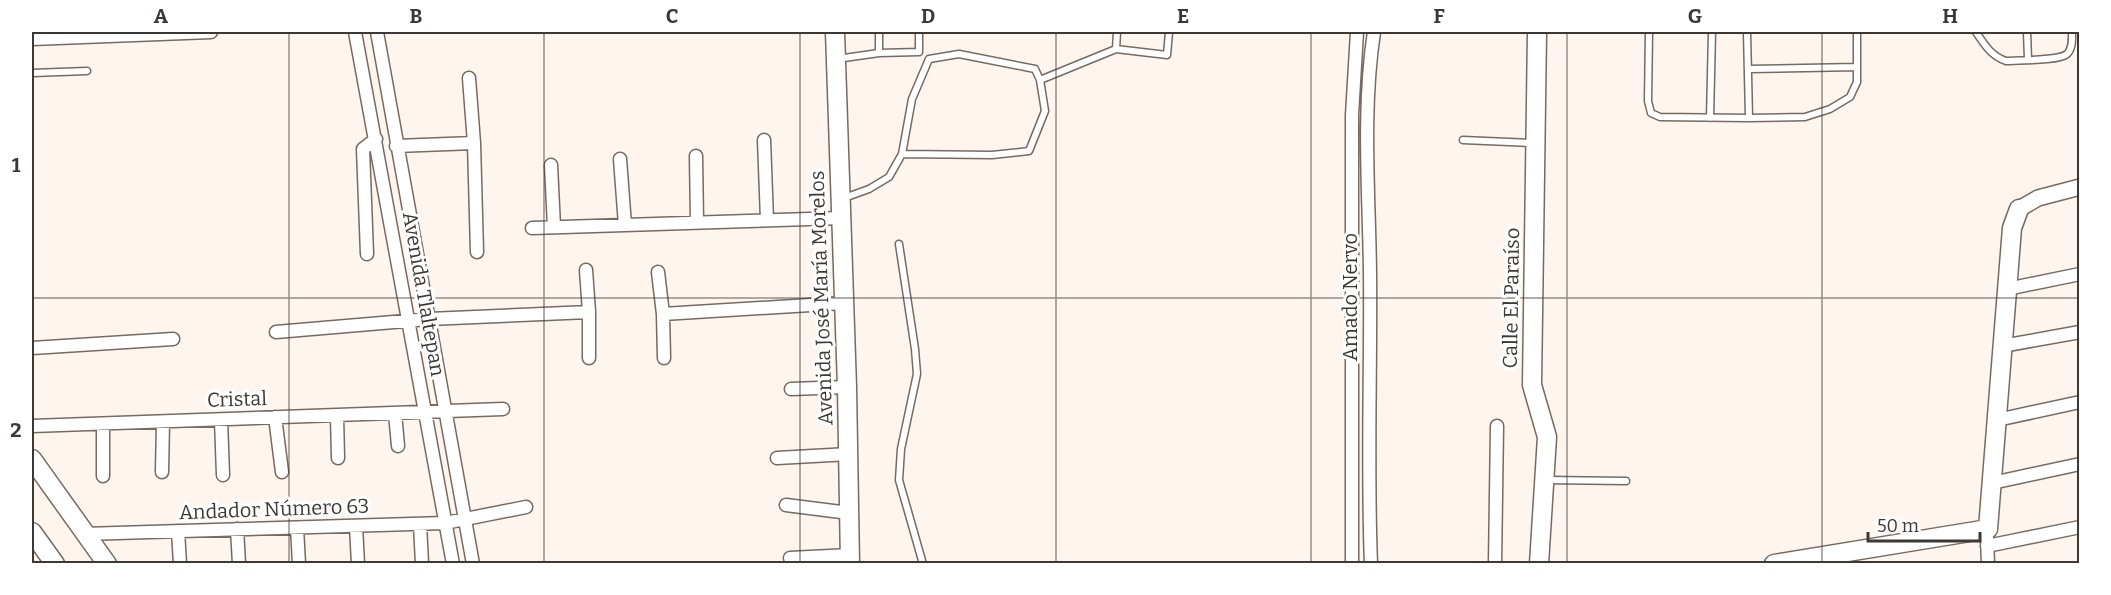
<svg xmlns="http://www.w3.org/2000/svg" width="2111" height="595" font-family="Bitter,serif">
	<rect width="100%" height="100%" fill="#fef5ee"/>
	<g fill="none" stroke-linecap="round" stroke-linejoin="round">
		<defs>
			<path id="service" d="M879 32V53
				M1649 32 1648 101 1651 113 1660 117 1749 118 1805 117 1830 109 1850 97 1857 82V32
				M1747 32 1749 118
				M1976 32C1984 44 1991 56 2006 61 2018 60 2059 61 2067 54 2073 48 2072 39 2072 32
				M2027 32 2028 59
				M1116 49 1167 55 1169 32
				M837 59 879 53 919 52V32
				M1748 69 1857 67
				M32 73 87 71
				M1040 80 1116 49 1117 32
				M1710 118 1712 32
				M1463 140 1532 143
				M844 198 869 189 889 177 902 154 912 99 929 59 959 54 1035 69 1040 80 1045 111 1029 151 992 155 902 154
				M899 244 915 349 917 374 901 449 899 480 923 564
				M1546 480 1626 481"/>
			<path id="minor" d="M355 32 453 564
				M377 32 473 564
				M32 39 211 32
				M764 140 767 220
				M474 143 477 252
				M396 146 474 143 469 78
				M696 156 697 223
				M620 159 625 225
				M551 165 554 227
				M532 228 841 218
				M367 254 363 149 376 139
				M586 270 589 312V358
				M658 272 663 314 664 358
				M2007 289 2080 274
				M663 314 843 303
				M276 332 429 319 589 312
				M2002 346 2080 332
				M32 348 173 339
				M791 389 847 387
				M395 413 398 446
				M337 416 338 458
				M275 417 282 472
				M221 420 223 475
				M1997 420 2080 402
				M103 424V476
				M32 426 503 409
				M777 458 849 454
				M162 472 163 422
				M1992 483 2080 464
				M786 505 849 513
				M420 524 422 564
				M356 526 358 564
				M297 528 299 564
				M237 529 239 564
				M178 531 180 564
				M84 534 445 523 526 507
				M1987 538 1988 564
				M1987 546 2080 527
				M790 558 850 555
				M1352 564V115L1357 32
				M1371 564C1367 467 1371 369 1370 272 1369 193 1362 110 1374 32
				M1495 564 1497 426"/>
			<path id="tertiary" d="M2019 209 2038 198 2080 187"/>
			<path id="secondary" d="M835 32 847 387 850 564
				M1537 32 1532 385 1547 437 1539 564
				M32 459 107 564
				M32 532 55 564
				M1774 564 1988 529 2012 228 2019 209"/>
		</defs>
		<!-- service casing -->
		<use href="#service" stroke="#776a60" stroke-width="9"/>
		<!-- minor casing -->
		<use href="#minor" stroke="#776a60" stroke-width="15"/>
		<!-- tertiary casing -->
		<use href="#tertiary" stroke="#776a60" stroke-width="18"/>
		<!-- secondary casing -->
		<use href="#secondary" stroke="#776a60" stroke-width="21"/>
		<!-- service -->
		<use href="#service" stroke="#fff" stroke-width="6"/>
		<!-- minor -->
		<use href="#minor" stroke="#fff" stroke-width="12"/>
		<!-- tertiary -->
		<use href="#tertiary" stroke="#fff" stroke-width="15"/>
		<!-- secondary -->
		<use href="#secondary" stroke="#fff" stroke-width="18"/>
	</g>
	<!-- grid -->
	<path fill="none" stroke="#3d3833" stroke-width="1.5" stroke-opacity="0.55" d="M289 32V564M544 32V564M800 32V564M1056 32V564M1311 32V564M1567 32V564M1822 32V564M32 298H2080"/>
	<g text-anchor="middle" dominant-baseline="central" stroke-width="6" stroke-linejoin="round" paint-order="stroke">
		<!-- street labels -->
		<g font-size="20" fill="#3d3833" stroke="#fff">
			<text transform="translate(424 294) rotate(80)">Avenida Tlaltepan</text>
			<text transform="translate(1350 297) rotate(-90)">Amado Nervo</text>
			<text transform="translate(821 298) rotate(-92)">Avenida José María Morelos</text>
			<text transform="translate(1511 298) rotate(-89)">Calle El Paraíso</text>
			<text transform="translate(237 399) rotate(-2)">Cristal</text>
			<text transform="translate(274 509) rotate(-2)">Andador Número 63</text>
		</g>
	</g>
	<!-- border -->
	<rect width="2111" height="595" fill="none" stroke="#ffffff" stroke-width="66"/>
	<!-- scale -->
	<path d="M1868 532v9h112v-9" fill="none" stroke="#3d3833" stroke-width="3"/>
	<text x="1877" y="532" font-size="18" fill="#3d3833" stroke="#ffffff" stroke-width="4.5" paint-order="stroke">50 m</text>
	<rect x="33" y="33" width="2045" height="529" fill="none" stroke="#3d3833" stroke-width="2"/>
	<g font-size="20" text-anchor="middle" font-weight="bold" fill="#3d3833">
		<text x="161" y="23">A</text>
		<text x="416" y="23">B</text>
		<text x="672" y="23">C</text>
		<text x="928" y="23">D</text>
		<text x="1183" y="23">E</text>
		<text x="1439" y="23">F</text>
		<text x="1695" y="23">G</text>
		<text x="1950" y="23">H</text>
		<text x="16" y="172">1</text>
		<text x="16" y="437">2</text>
	</g>
</svg>
